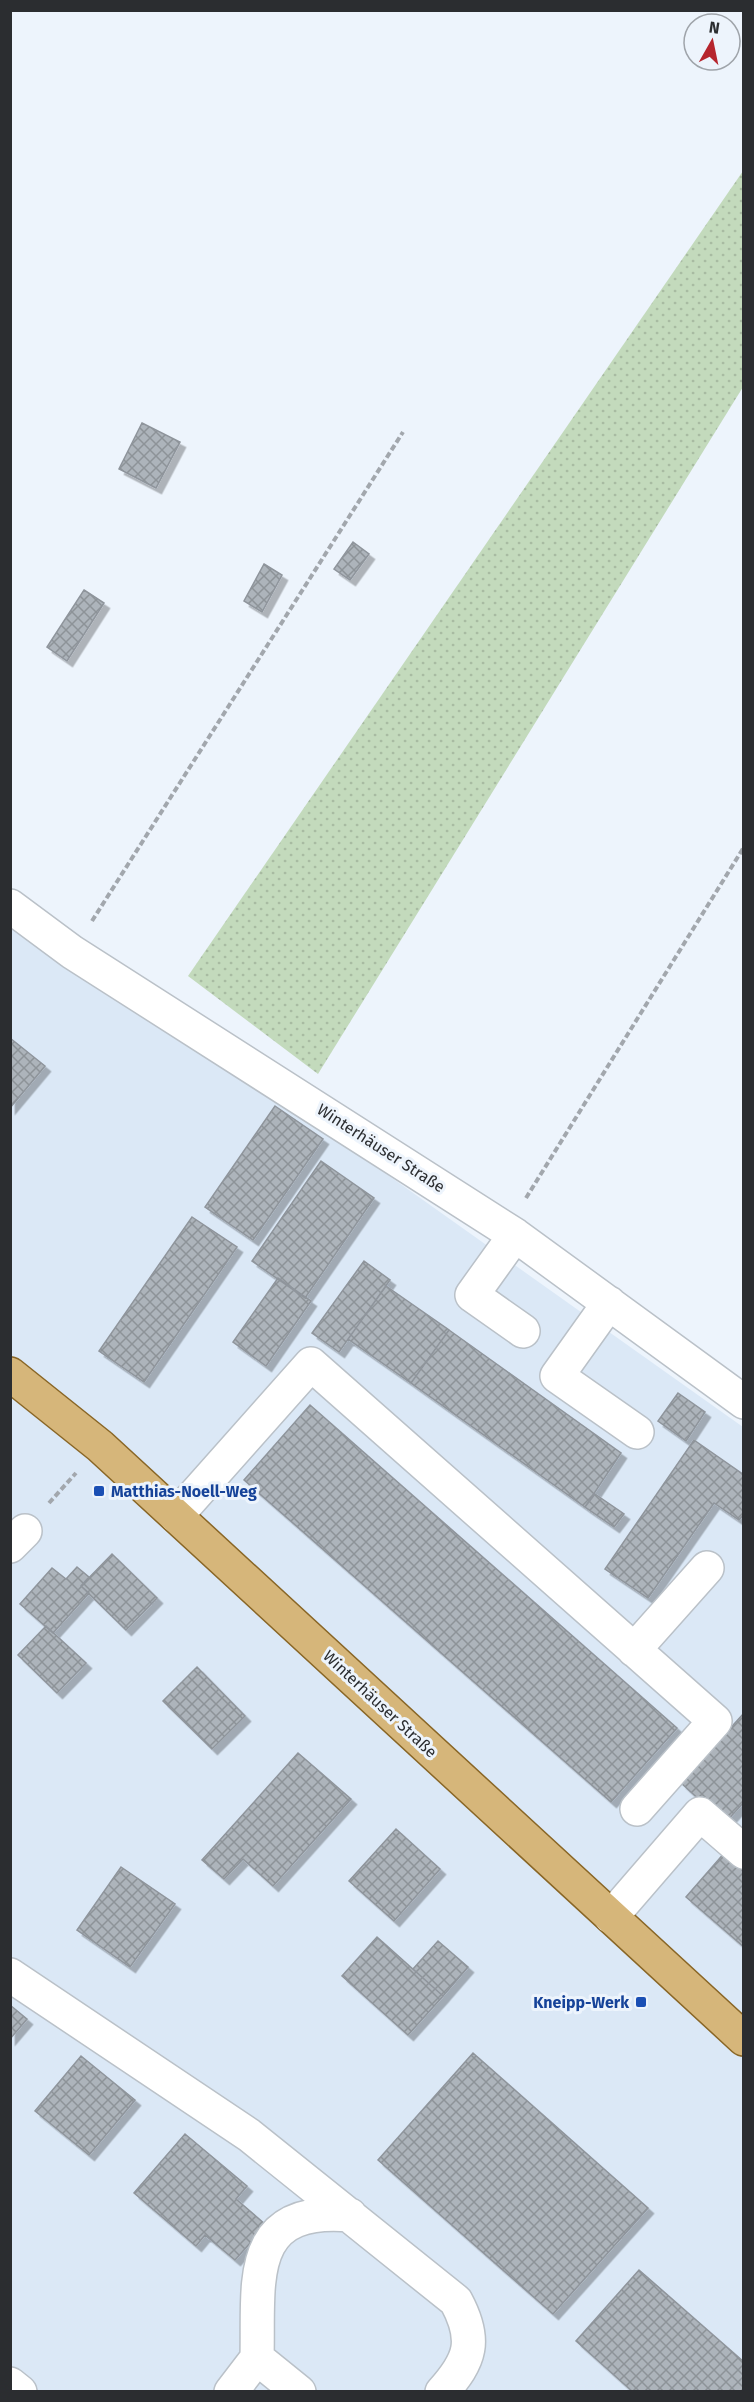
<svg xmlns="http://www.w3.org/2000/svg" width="754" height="2402" font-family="'Fira Sans',sans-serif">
	<defs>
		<pattern id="green-dots" width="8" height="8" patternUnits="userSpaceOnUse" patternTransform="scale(1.5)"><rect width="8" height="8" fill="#c3dabc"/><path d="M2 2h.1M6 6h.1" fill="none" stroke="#a8bba2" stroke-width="1.8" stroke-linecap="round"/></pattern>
		<pattern id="building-cross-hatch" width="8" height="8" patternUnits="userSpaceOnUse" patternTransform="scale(1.5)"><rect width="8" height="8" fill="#adb4bb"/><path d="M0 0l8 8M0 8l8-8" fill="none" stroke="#8d9398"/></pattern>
		<filter id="shadow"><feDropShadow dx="5.5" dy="5.5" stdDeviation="0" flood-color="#0004"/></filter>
	</defs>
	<rect width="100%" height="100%" fill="#edf4fc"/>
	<!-- built -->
	<path fill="#dbe8f6" d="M10 907 743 1427V2391H11Z"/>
	<!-- green -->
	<path fill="url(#green-dots)" d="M743 171V387L318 1074 188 976Z"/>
	<!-- building -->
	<path fill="url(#building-cross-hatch)" stroke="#8f959c" stroke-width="1.5" filter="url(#shadow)" d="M142 423 180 442 156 488 119 469Z
		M353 542 369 554 350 580 334 569Z
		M264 564 282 575 262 612 244 601Z
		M84 590 104 603 67 661 47 647Z
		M10 1038 45 1066 10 1108Z
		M275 1106 323 1139 253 1240 205 1207Z
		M321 1161 374 1198 305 1298 252 1261Z
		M192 1217 237 1247 144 1382 99 1351Z
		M364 1261 390 1280 339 1352 312 1333Z
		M278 1278 311 1301 266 1366 233 1342Z
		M386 1286 449 1330 411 1383 348 1339Z
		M449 1330 621 1453 585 1507 411 1383Z
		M678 1393 705 1412 686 1441 658 1421Z
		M310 1405 677 1728 611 1802 244 1480Z
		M694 1440 744 1475V1514L739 1520 714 1503 648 1598 605 1569Z
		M595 1494 624 1514 614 1527 585 1507Z
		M112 1554 157 1598 126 1630 81 1586Z
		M77 1567 89 1577 81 1586 89 1593 53 1633 20 1604 52 1568 66 1579Z
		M46 1626 86 1663 57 1693 18 1655Z
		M197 1667 245 1716 212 1749 163 1701Z
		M744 1713V1802L725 1823 681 1783Z
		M298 1753 351 1799 273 1886 243 1859 224 1879 202 1860Z
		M396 1829 440 1869 394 1921 349 1881Z
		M726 1851 744 1866V1947L686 1897Z
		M121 1867 175 1904 130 1967 77 1930Z
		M377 1937 443 1996 408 2035 342 1976Z
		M438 1941 468 1967 443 1996 413 1969Z
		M10 2005 27 2019 10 2039Z
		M473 2053 648 2208 553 2314 378 2160Z
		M81 2056 135 2100 89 2155 35 2111Z
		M185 2134 247 2186 236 2199 266 2225 235 2260 205 2235 196 2246 134 2193Z
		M639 2270 744 2362V2392H633L576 2341Z"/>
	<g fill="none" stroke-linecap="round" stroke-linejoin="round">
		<defs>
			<path id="minor" d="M10 906 72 952 515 1235 744 1402
				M515 1235 472 1295 523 1331
				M609 1303 557 1376 637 1432
				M176 1516 311 1364 715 1721 637 1809
				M10 1546 25 1531
				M634 1650 707 1568
				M611 1917 700 1814 744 1852
				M10 1975 249 2135 456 2301C477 2340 471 2360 442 2392
				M257 2358C259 2282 244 2206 350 2215
				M10 2384 20 2392
				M231 2392 257 2358 299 2392"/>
			<path id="major" d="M10 1374 100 1446 744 2039"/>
		</defs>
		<!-- minor casing -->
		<use href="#minor" stroke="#bac1c8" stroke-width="36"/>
		<!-- major casing -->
		<use href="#major" stroke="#896626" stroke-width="36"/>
		<!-- path -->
		<path stroke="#a2a7ad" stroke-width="4" stroke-dasharray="6 3" stroke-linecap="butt" d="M92 921 403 432
			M526 1198 744 847
			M49 1503 76 1473"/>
		<!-- minor -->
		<use href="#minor" stroke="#fff" stroke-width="33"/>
		<!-- major -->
		<use href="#major" stroke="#d6b67a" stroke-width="33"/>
	</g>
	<!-- markers -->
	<g fill="#1a4fb4" stroke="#edf4fc" stroke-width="2">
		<rect x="93" y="1485" width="12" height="12" rx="3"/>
		<rect x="635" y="1996" width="12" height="12" rx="3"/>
	</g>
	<g text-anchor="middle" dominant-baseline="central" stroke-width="6" stroke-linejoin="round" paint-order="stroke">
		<!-- street labels -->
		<g font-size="16" fill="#2b2d30" stroke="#edf4fc">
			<text transform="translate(381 1148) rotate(33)">Winterhäuser Straße</text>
			<text transform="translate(380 1704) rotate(43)">Winterhäuser Straße</text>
		</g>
		<!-- transit labels -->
		<g font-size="16" font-weight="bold" fill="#164399" stroke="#edf4fc" text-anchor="start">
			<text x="111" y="1491">Matthias-Noell-Weg</text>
			<text x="629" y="2002" text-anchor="end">Kneipp-Werk</text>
		</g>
	</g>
	<!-- border -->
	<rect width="754" height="2402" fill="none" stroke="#2b2d30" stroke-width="24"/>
	<!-- north arrow -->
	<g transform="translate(712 42) rotate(9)"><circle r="28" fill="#edf4fc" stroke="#9fa4aa" stroke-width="1.5"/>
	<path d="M0-4.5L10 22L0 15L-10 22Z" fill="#b6252d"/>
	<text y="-9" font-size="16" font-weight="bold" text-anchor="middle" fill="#2b2d30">N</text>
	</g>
</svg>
